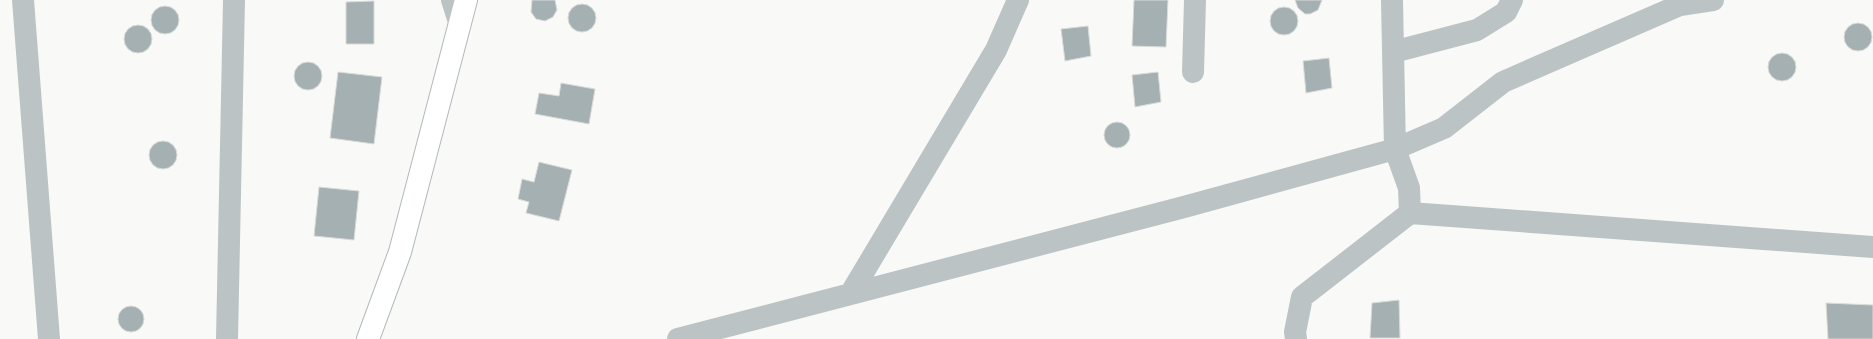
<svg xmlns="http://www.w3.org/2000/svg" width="1873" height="339" font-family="'Golos Text',sans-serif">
	<rect width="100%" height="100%" fill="#f9f9f8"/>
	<!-- building -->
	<path fill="#a4b0b2" stroke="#dbdbda" d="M532 0H555L557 10 553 17 545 21 536 19 531 12Z
		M1134 0H1168L1166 47 1132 46Z
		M1295 0H1322L1318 10 1310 14H1305L1298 8Z
		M374 1V44H346V2Z
		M568 18a14 14 0 1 1 28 0a14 14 0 1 1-28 0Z
		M151 20a14 14 0 1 1 28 0a14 14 0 1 1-28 0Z
		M1270 21a14 14 0 1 1 28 0a14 14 0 1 1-28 0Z
		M1844 37a14 14 0 1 1 28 0a14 14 0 1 1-28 0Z
		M124 39a14 14 0 1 1 28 0a14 14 0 1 1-28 0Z
		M1088 26 1091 56 1065 61 1061 29Z
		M1768 67a14 14 0 1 1 28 0a14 14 0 1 1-28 0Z
		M1329 58 1332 88 1306 93 1303 61Z
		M294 76a14 14 0 1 1 28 0a14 14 0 1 1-28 0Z
		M338 72 382 77 374 144 330 138Z
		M1158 72 1161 102 1135 107 1132 75Z
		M561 83 595 89 589 124 535 114 539 93 559 96Z
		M1104 135a13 13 0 1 1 26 0a13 13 0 1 1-26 0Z
		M149 155a14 14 0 1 1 28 0a14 14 0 1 1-28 0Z
		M539 162 572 170 559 221 526 213 529 202 518 199 522 179 534 182Z
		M319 187 359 191 354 240 314 236Z
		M1399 300 1400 338H1370L1372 303Z
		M1826 303 1873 305V339H1828Z
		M118 319a13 13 0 1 1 26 0a13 13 0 1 1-26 0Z"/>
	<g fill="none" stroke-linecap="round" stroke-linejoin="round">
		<defs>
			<path id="secondary" d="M368 339 400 252 466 0"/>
		</defs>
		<!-- secondary casing -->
		<use href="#secondary" stroke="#b1b9bb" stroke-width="24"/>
		<!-- street -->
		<path stroke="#bcc3c4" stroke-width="22" d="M23 0 49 339
			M452 0 460 25
			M1393 52 1477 30 1506 12 1512 0
			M1193 72 1195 0
			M1410 213 1873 247
			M851 293 996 50 1018 0
			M227 339 234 0
			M678 339 1184 207 1395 149 1444 128 1503 82 1680 5 1713 0
			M1296 339 1295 332 1302 297 1410 213 1409 188 1395 149 1392 0"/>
		<!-- secondary -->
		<use href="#secondary" stroke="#fff" stroke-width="22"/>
	</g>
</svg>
